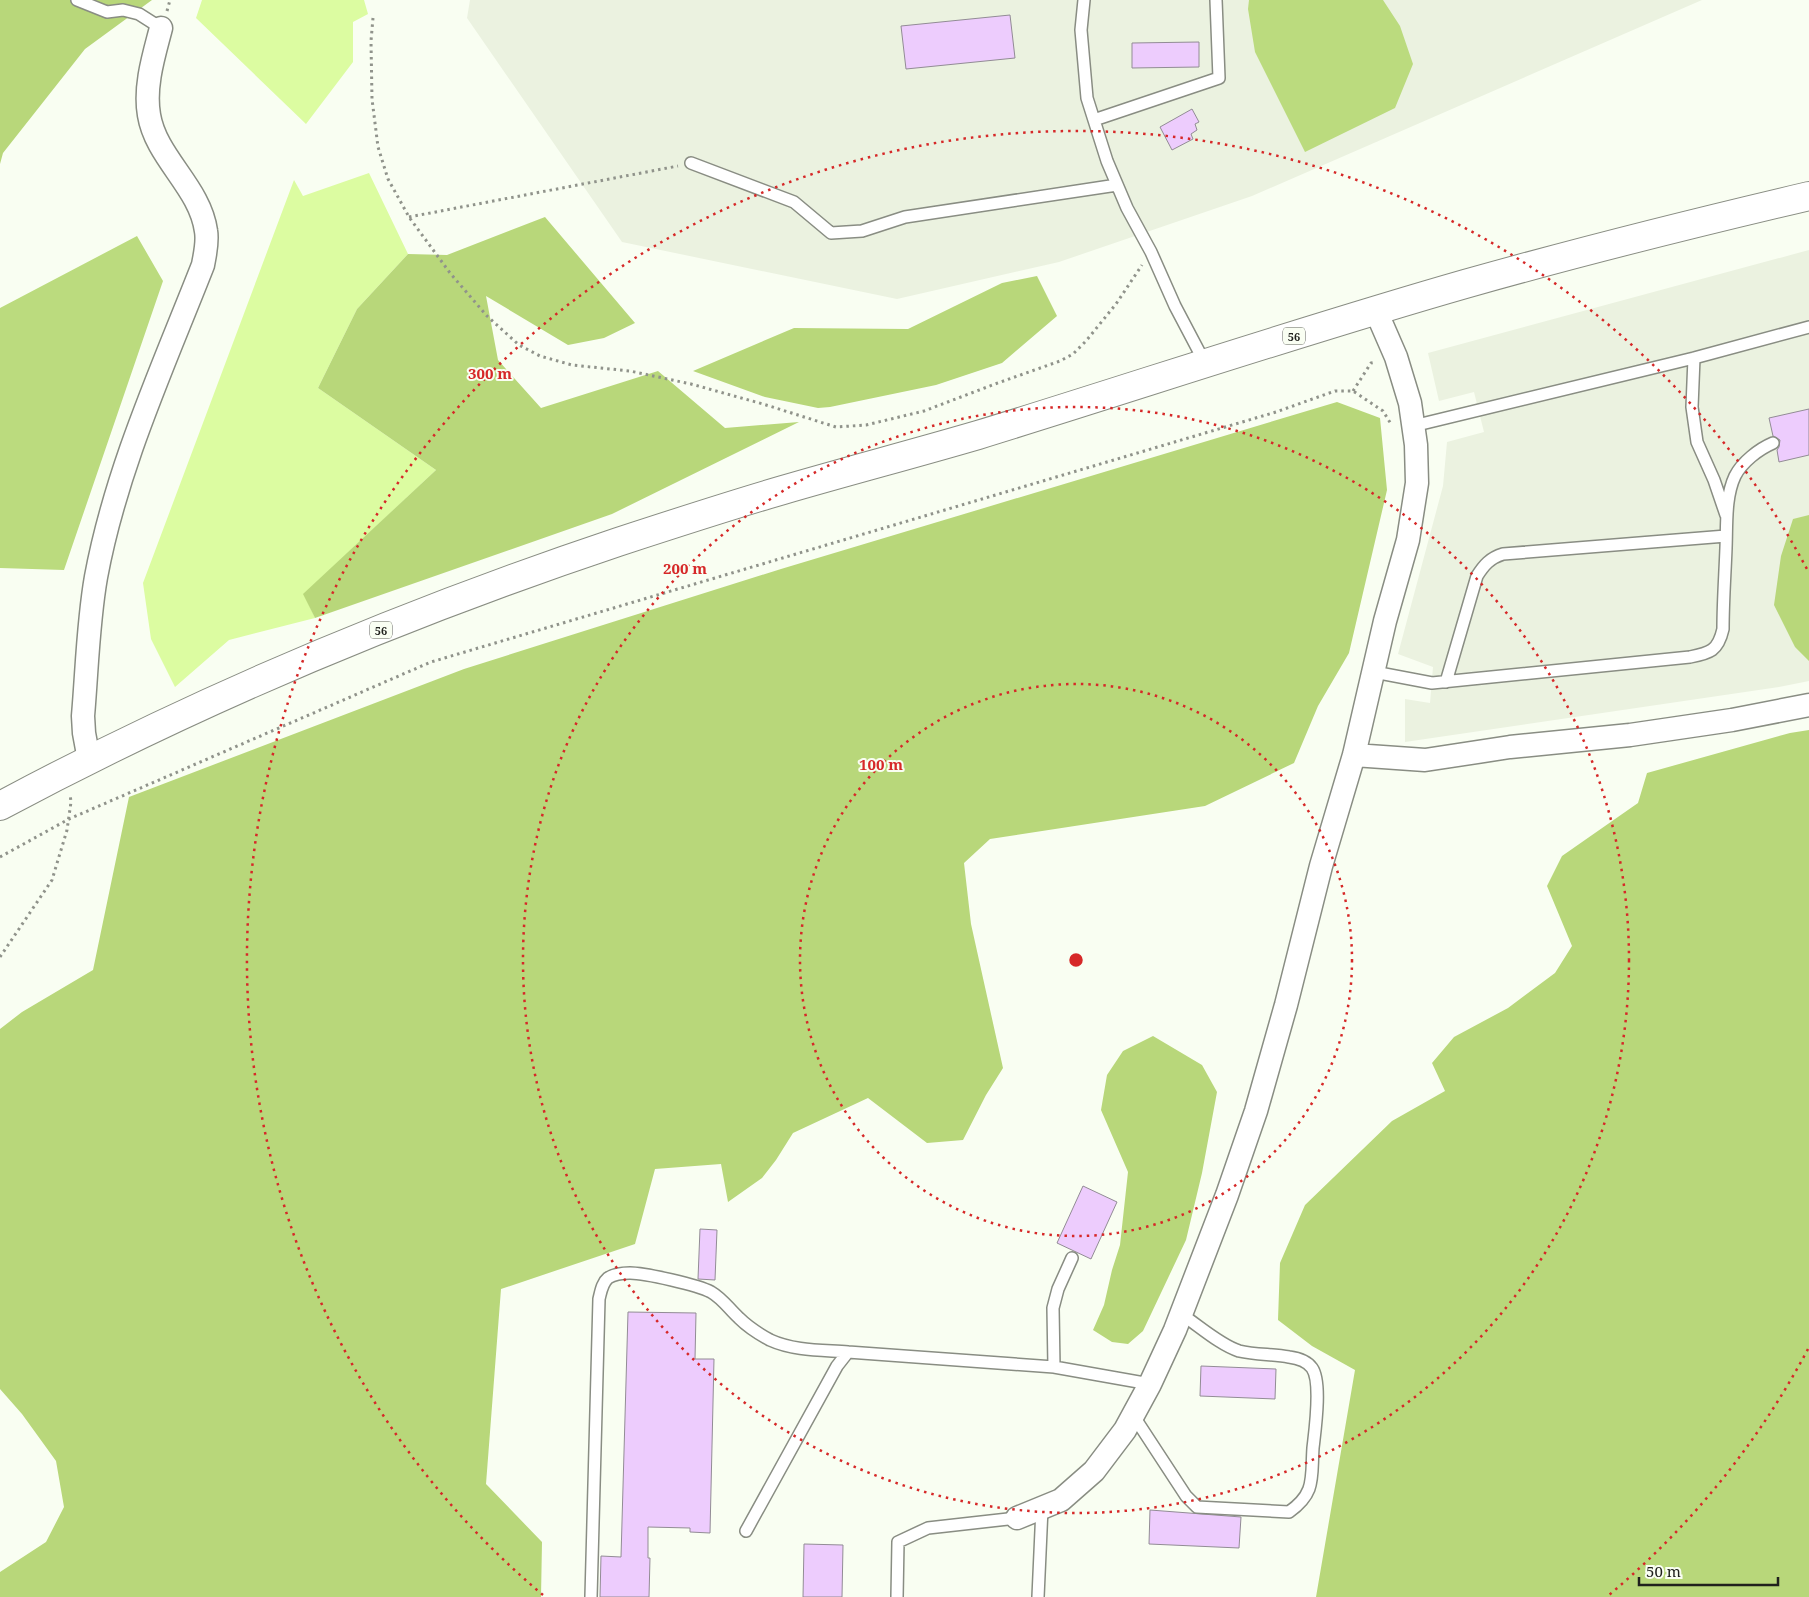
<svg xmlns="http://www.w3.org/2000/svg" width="1809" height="1597" font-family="'Noto Serif',serif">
	<rect width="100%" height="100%" fill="#f9fef2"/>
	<!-- built -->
	<path fill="#ebf2e0" d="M470 0H1702L1252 196 1059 262 897 299 622 242 467 18Z
		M1809 250V681L1779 687 1405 742V699L1430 703 1433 667 1398 654 1443 486 1447 442 1484 432 1474 392 1439 401 1428 353Z"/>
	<!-- green -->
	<path fill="#dcfca1" d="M202 0H364L368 14 353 22V62L306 124 196 18Z
		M369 173 408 254 357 309 318 388 436 470 304 594 315 618 229 640 175 687 151 639 143 583 294 180 303 196Z"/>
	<!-- forest -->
	<path fill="#b8d77a" d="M0 0H152L85 49 3 153 0 164Z
		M545 217 635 323 604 338 568 345 486 296 498 360 541 408 658 371 725 428 799 422 612 514 315 618 303 594 436 470 318 388 357 309 408 254 447 255Z
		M1037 276 1057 316 1002 363 936 385 830 407 818 408 765 397 693 371 794 328 908 329 1002 283Z
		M1337 402 1380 418 1387 490 1349 653 1318 706 1294 763 1205 806 990 839 964 863 971 924 1003 1068 986 1095 963 1140 927 1143 868 1098 793 1133 776 1160 762 1178 728 1202 721 1164 655 1169 635 1244 501 1289 486 1484 542 1542 541 1597H0V1572L46 1542 64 1507 56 1461 22 1414 0 1389V1029L22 1012 93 970 129 797 464 669 781 569Z
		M1809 515V661L1795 647 1774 605 1781 556 1793 519Z
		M1809 730V1597H1316L1355 1370 1312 1346 1278 1320 1280 1263 1305 1205 1392 1121 1445 1091 1432 1063 1454 1037 1508 1008 1555 973 1572 946 1547 886 1562 856 1638 803 1647 773 1790 733Z
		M1153 1036 1202 1065 1217 1092 1202 1173 1186 1240 1143 1331 1128 1344 1112 1342 1093 1330 1104 1305 1112 1270 1120 1245 1128 1172 1101 1110 1107 1075 1123 1051Z"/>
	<!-- water -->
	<path fill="#bbdb7e" d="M1249 0H1383L1400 26 1413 64 1395 108 1305 152 1255 52 1248 9Z
		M137 236 163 281 64 570 0 568V308Z"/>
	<!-- building -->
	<path fill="#edccfd" stroke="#928c95" d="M1010 15 1015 58 906 69 901 26Z
		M1199 42V67L1132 68V43Z
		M1192 109 1199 122 1195 124 1197 130 1191 134 1193 139 1172 150 1160 127Z
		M1809 409V455L1779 462 1777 450 1779 447 1780 440 1773 436 1769 418Z
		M1083 1186 1117 1202 1091 1259 1057 1243Z
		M700 1229 717 1230 715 1280 698 1279Z
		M628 1312 696 1313 695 1359H714L710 1533 690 1532V1528L648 1527V1558H650L649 1597H600L601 1556 621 1557Z
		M1201 1366 1276 1369 1275 1399 1200 1396Z
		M1150 1510 1241 1517 1239 1548 1149 1544Z
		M804 1544 843 1545 842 1597H803Z"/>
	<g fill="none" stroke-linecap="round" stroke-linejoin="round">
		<defs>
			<path id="service" d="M77 0 107 12 123 10 139 14 161 28
				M1084 0 1081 30 1087 98 1107 161 1127 208 1151 252 1175 306 1205 363
				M1094 120 1219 78 1216 0
				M691 163 794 202 831 233 862 231 905 217 1117 185
				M1694 358 1692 407 1697 442 1714 480 1726 515
				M1413 426 1694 358 1809 327
				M1374 672 1432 683 1690 657C1710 653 1718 651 1723 629 1723 602 1725 575 1726 548 1727 525 1725 497 1735 476 1742 462 1759 449 1773 443
				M1446 682 1477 576C1484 565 1490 558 1503 554L1726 536
				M1054 1367 1053 1308 1058 1289 1072 1258
				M1133 1415 1186 1496 1197 1507 1289 1512C1316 1493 1311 1478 1313 1448 1315 1430 1322 1382 1312 1368 1307 1361 1297 1358 1289 1357 1272 1354 1256 1355 1239 1351 1220 1345 1198 1325 1181 1314
				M746 1531 837 1366 848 1352 1054 1367 1150 1384
				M591 1597 599 1299C601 1291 602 1283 608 1278 614 1274 623 1273 630 1273 645 1273 698 1285 711 1292 723 1299 729 1309 739 1318 748 1327 759 1334 770 1340 794 1351 823 1350 848 1352
				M897 1597 898 1542 928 1528 1017 1518
				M1038 1597 1042 1508"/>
			<path id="minor" d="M1354 755 1425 760 1510 747 1630 735 1732 720 1809 705
				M89 760 84 733 83 716C87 670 88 622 96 577 116 469 163 367 203 265 205 254 208 242 206 231 200 187 156 158 149 115 144 86 154 55 161 28
				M1017 1518 1061 1500 1094 1471 1125 1430 1150 1384 1175 1330 1227 1195 1256 1111 1286 1005 1321 866 1354 755 1385 621 1408 540 1417 483 1416 445 1410 403 1396 357 1376 311"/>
			<path id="trunk" d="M0 806C198 700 406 613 618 542 673 524 728 506 783 490 848 471 913 454 978 435 1140 385 1301 331 1465 284 1578 252 1694 223 1809 196"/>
		</defs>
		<!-- service casing -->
		<use href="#service" stroke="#898d83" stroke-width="14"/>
		<!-- minor casing -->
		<use href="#minor" stroke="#898d83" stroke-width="25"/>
		<!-- trunk casing -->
		<use href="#trunk" stroke="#898d83" stroke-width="30"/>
		<!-- path -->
		<path stroke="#90938b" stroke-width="3" stroke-dasharray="2.5 4" stroke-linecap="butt" d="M167 11 170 0
			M373 18 371 41 372 99 378 147 388 179 409 217 450 273 487 316 519 345 540 356 572 365 630 371 691 384 763 404 836 427 866 425 924 411 995 384 1060 361 1073 354 1086 341 1116 304 1142 265
			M409 217 678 166
			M1353 391 1371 363 1376 362
			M0 857 69 819 431 662 1276 412 1335 391H1353L1383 411 1391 424
			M0 957 52 880 67 830 71 802 70 794"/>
		<!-- service -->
		<use href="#service" stroke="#fff" stroke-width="11"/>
		<!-- minor -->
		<use href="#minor" stroke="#fff" stroke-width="22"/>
		<!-- trunk -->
		<use href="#trunk" stroke="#fff" stroke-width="28"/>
	</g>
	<!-- distance rings -->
	<g fill="none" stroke="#d62828" stroke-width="2.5" stroke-dasharray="2.5 5">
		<circle cx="1076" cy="960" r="276"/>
		<circle cx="1076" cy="960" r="553"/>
		<path d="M1808 1349A829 829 0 0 1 1609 1595M543 1595A829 829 0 1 1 1808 571"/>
	</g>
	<g text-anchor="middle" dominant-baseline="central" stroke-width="4" stroke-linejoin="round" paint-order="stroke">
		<!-- shield labels -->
		<g fill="#f9fef2" stroke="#61635d" stroke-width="1">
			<rect x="1283" y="327.5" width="22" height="17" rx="4"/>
			<rect x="370" y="621.5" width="22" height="17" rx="4"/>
		</g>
		<g font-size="11" font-weight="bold" fill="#20211d">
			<text x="1294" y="336">56</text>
			<text x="381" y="630">56</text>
		</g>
	</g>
	<circle cx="1076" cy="960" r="8" fill="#d62828" stroke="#f9fef2" stroke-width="2.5"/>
	<g font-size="15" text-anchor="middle" font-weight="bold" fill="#d62828" stroke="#f9fef2" stroke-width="4" stroke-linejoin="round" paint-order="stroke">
		<text x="490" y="379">300 m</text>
		<text x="685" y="574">200 m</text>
		<text x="881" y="770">100 m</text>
	</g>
	<!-- scale -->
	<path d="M1639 1577v8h139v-8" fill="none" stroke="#20211d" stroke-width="2.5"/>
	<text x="1646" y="1577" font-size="15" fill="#20211d" stroke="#f9fef2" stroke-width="4" paint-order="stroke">50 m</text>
</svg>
